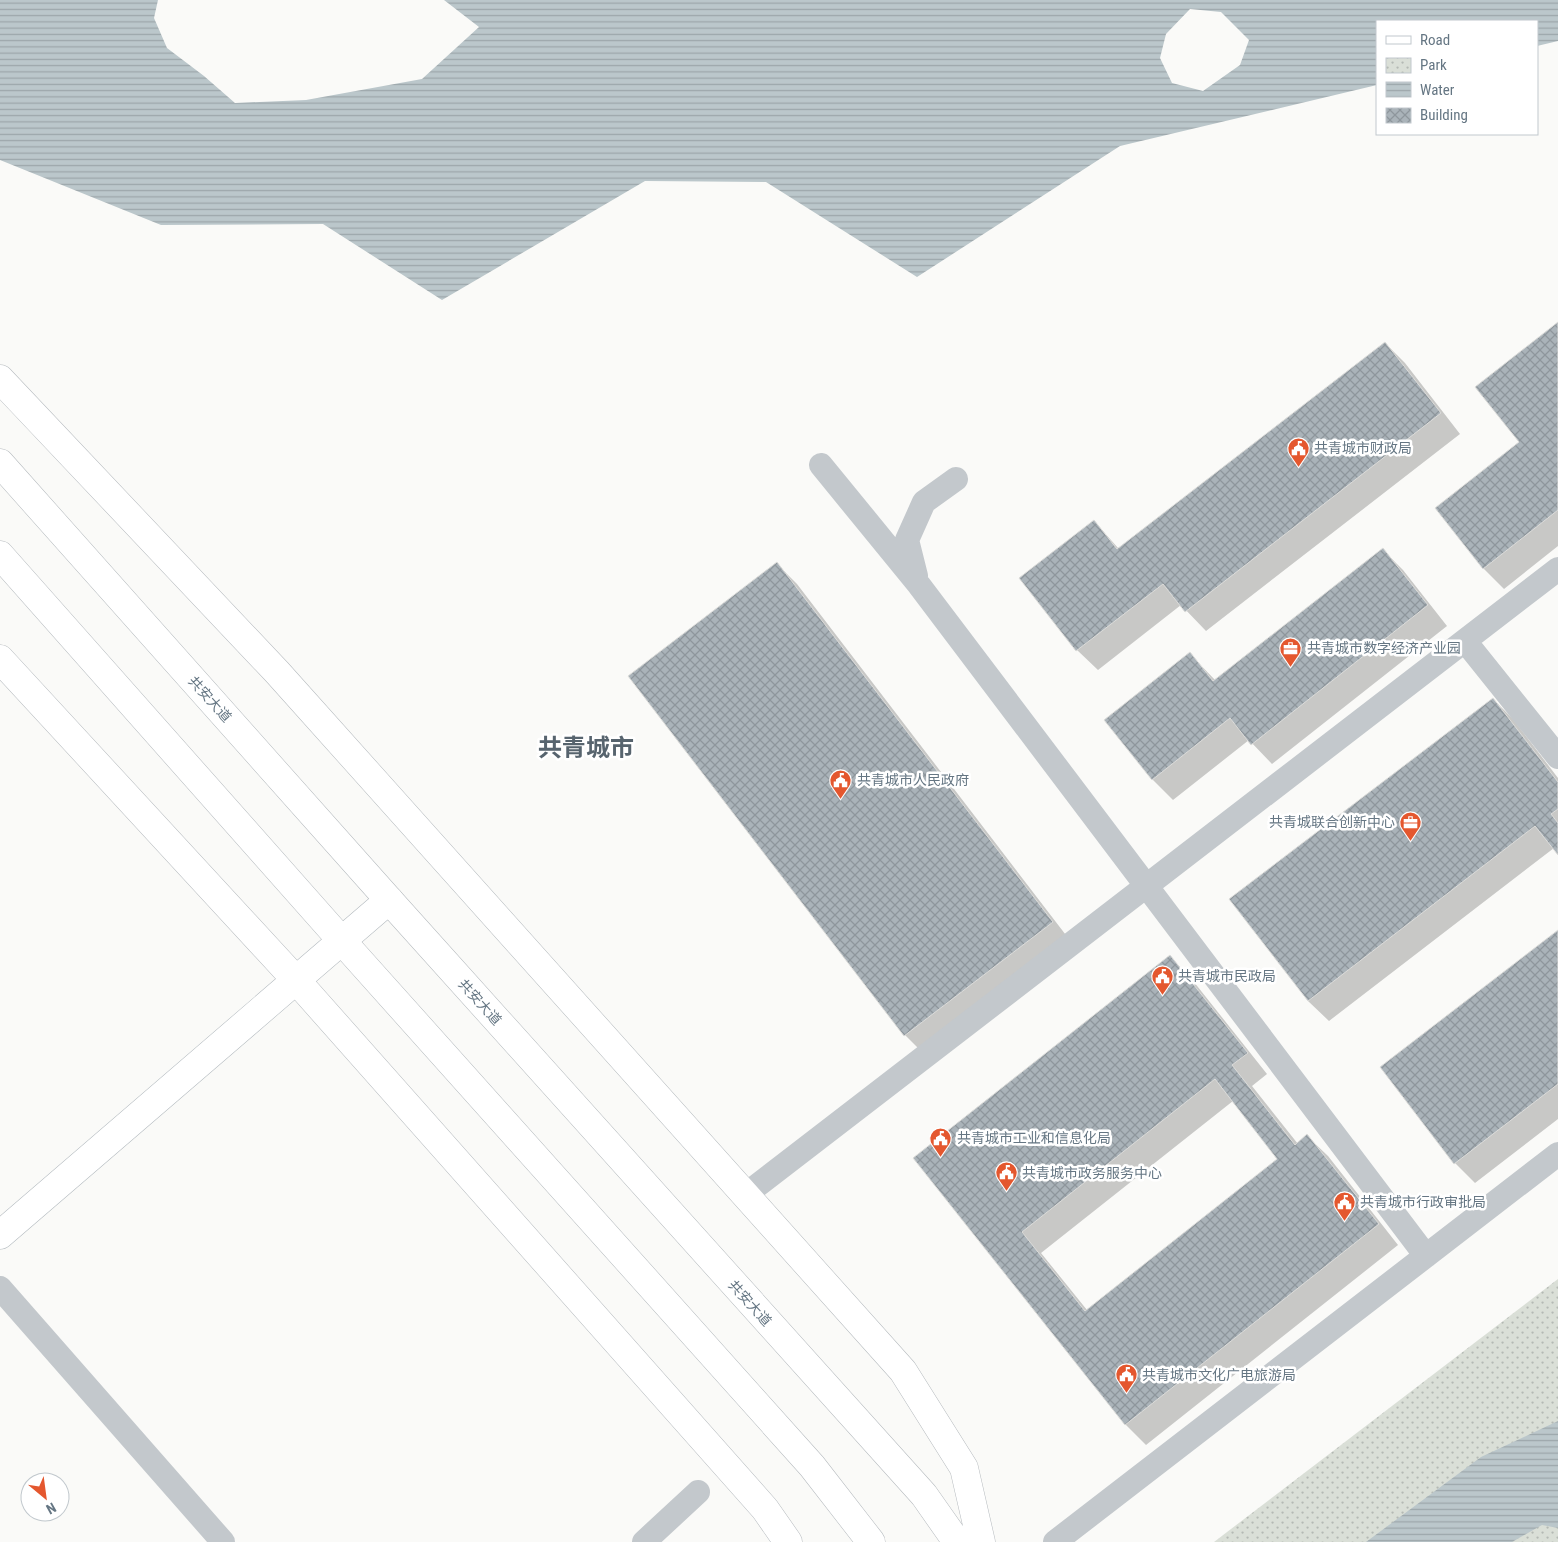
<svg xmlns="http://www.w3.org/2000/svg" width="1558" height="1542" font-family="'Roboto Condensed','Noto Sans SC',sans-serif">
	<defs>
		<pattern id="park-dots" width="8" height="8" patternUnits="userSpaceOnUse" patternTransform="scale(1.25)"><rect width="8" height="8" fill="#dadfd7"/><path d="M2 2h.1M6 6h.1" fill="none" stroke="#b4b9b4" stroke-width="1.8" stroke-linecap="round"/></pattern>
		<pattern id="water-rules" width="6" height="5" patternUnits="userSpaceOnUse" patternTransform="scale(1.25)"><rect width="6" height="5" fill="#bbc7cb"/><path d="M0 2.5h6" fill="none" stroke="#9ca6aa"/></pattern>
		<pattern id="building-cross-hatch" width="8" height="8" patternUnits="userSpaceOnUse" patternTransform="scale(1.25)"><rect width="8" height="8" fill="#aab3b9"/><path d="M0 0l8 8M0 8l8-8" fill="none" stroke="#8e969c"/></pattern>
	</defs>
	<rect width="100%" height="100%" fill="#fafaf8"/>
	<!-- park -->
	<path fill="url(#park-dots)" d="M1558 1279V1542H1214Z"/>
	<!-- water -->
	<path fill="url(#water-rules)" fill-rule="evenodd" d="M0 0H158L154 18 167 48 204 76 235 103 306 100 422 79 479 27 444 0H1558V41L1537 46V21H1377V85L1120 146 917 277 766 182 645 181 442 300 323 224 161 225 0 160ZM1190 9 1221 12 1249 40 1240 65 1203 91 1172 83 1160 58 1166 34Z
		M1558 1421V1528L1542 1525 1512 1542H1366L1481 1457Z"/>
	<!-- shadow -->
	<path fill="#0003" fill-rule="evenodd" d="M1558 323V546L1504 589 1483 568 1521 442Z
		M1385 343 1405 363 1460 434 1206 631 1181 605 1098 670 1077 650 1021 578 1094 521 1119 549Z
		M1383 550 1403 570 1447 626 1272 764 1249 740 1173 800 1153 780 1105 720 1190 654 1216 681Z
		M777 564 797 584 1072 943 925 1055 905 1035Z
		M1493 699 1513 719 1558 778V853L1554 848 1329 1021 1308 1001Z
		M1558 931V1119L1475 1183 1455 1163Z
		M1170 957 1190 977 1267 1074 1252 1086 1298 1144 1307 1136 1328 1156 1398 1245 1146 1445 1126 1425 915 1158ZM1233 1101 1278 1159 1087 1310 1041 1253Z"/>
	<!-- building -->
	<path fill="url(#building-cross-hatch)" stroke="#dcdcda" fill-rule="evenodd" d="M1558 322V510L1483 569 1435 508 1519 442 1475 387Z
		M1385 342 1441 413 1185 612 1163 584 1076 651 1019 578 1094 520 1117 549Z
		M1383 548 1428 605 1251 745 1230 718 1152 780 1104 720 1190 652 1213 681Z
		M777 562 1053 922 904 1036 628 676Z
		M1493 698 1558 782V809L1551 814 1558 823V855L1535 826 1308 1001 1229 899Z
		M1558 930V1084L1454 1164 1380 1067Z
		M1170 955 1248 1053 1232 1065 1295 1145 1307 1134 1379 1224 1125 1425 913 1158ZM1215 1079 1277 1159 1085 1311 1022 1232Z"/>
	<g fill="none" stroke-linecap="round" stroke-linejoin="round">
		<defs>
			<path id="secondary" d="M0 1235 389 900"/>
			<path id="primary" d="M0 379 277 672 903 1371 964 1468 981 1542
				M0 463 389 900 924 1495 957 1542
				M0 555 342 941 812 1466 871 1542
				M0 659 296 980 765 1509 788 1542"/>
		</defs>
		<!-- secondary casing -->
		<use href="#secondary" stroke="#b3babf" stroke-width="29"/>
		<!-- primary casing -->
		<use href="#primary" stroke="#b5babe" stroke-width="29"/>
		<!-- minor -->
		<path stroke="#c3c8cc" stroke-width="24" d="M821 465 919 585 1426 1256
			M916 576 907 540 924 502 956 479
			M1465 641 1558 757
			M745 1195 1558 569
			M0 1288 223 1542
			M644 1542 698 1492
			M1055 1542 1558 1154"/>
		<!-- secondary -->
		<use href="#secondary" stroke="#fff" stroke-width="28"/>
		<!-- primary -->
		<use href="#primary" stroke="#fff" stroke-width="28"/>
	</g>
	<!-- icons -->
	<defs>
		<symbol id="civic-pin" viewBox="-11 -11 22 30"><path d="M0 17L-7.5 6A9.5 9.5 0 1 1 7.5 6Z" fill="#e4572e" stroke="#fff"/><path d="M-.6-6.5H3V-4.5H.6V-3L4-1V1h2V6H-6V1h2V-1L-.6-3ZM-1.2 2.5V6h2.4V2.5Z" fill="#fff"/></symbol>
		<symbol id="office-pin" viewBox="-11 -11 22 30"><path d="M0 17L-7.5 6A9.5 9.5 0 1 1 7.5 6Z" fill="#e4572e" stroke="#fff"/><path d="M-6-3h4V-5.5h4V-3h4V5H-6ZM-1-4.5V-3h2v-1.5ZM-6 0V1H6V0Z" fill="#fff"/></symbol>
	</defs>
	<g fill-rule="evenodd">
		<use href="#civic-pin" x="1286" y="436" width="25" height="34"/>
		<use href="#office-pin" x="1278" y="636" width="25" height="34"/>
		<use href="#civic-pin" x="828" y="768" width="25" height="34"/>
		<use href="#office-pin" x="1398" y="810" width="25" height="34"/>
		<use href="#civic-pin" x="1150" y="964" width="25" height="34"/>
		<use href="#civic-pin" x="928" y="1126" width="25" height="34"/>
		<use href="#civic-pin" x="994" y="1160" width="25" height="34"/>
		<use href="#civic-pin" x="1332" y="1190" width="25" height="34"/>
		<use href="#civic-pin" x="1114" y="1362" width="25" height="34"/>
	</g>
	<g text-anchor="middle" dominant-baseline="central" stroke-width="5" stroke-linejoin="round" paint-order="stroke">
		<!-- poi labels -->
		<g font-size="14" fill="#657683" stroke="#fff" text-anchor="start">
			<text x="1314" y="448">共青城市财政局</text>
			<text x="1307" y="648">共青城市数字经济产业园</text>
			<text x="857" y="780">共青城市人民政府</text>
			<text x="1395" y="822" text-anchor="end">共青城联合创新中心</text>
			<text x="1178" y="976">共青城市民政局</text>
			<text x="957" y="1138">共青城市工业和信息化局</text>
			<text x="1022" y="1173">共青城市政务服务中心</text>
			<text x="1360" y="1202">共青城市行政审批局</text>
			<text x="1142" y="1375">共青城市文化广电旅游局</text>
		</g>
		<!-- street labels -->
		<g font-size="14" fill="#657683" stroke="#fff">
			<text transform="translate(210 699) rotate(48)">共安大道</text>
			<text transform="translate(480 1002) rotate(48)">共安大道</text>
			<text transform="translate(750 1303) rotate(48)">共安大道</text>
		</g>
		<!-- town labels -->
		<g font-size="24" font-weight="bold" fill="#57646e" stroke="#fff">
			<text x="586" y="748">共青城市</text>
		</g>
	</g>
	<!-- legend -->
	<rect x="1376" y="20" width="162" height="115" fill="#ffffff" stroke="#c1c8cd"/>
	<rect x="1386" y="36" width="25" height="8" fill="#ffffff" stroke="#c1c8cd"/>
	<text x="1420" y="45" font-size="15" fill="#657683">Road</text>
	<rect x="1386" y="58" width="25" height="15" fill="url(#park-dots)" stroke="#c1c8cd"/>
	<text x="1420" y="70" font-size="15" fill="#657683">Park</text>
	<rect x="1386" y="82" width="25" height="15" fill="url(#water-rules)" stroke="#c1c8cd"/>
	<text x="1420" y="95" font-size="15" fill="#657683">Water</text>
	<rect x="1386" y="108" width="25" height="15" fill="url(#building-cross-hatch)" stroke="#c1c8cd"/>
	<text x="1420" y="120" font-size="15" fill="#657683">Building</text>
	<!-- north arrow -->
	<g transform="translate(45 1497) rotate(151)"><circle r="24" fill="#ffffff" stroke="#c1c8cd"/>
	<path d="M0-4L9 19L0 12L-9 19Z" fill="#e4572e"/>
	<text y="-8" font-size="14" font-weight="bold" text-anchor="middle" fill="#657683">N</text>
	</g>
</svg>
